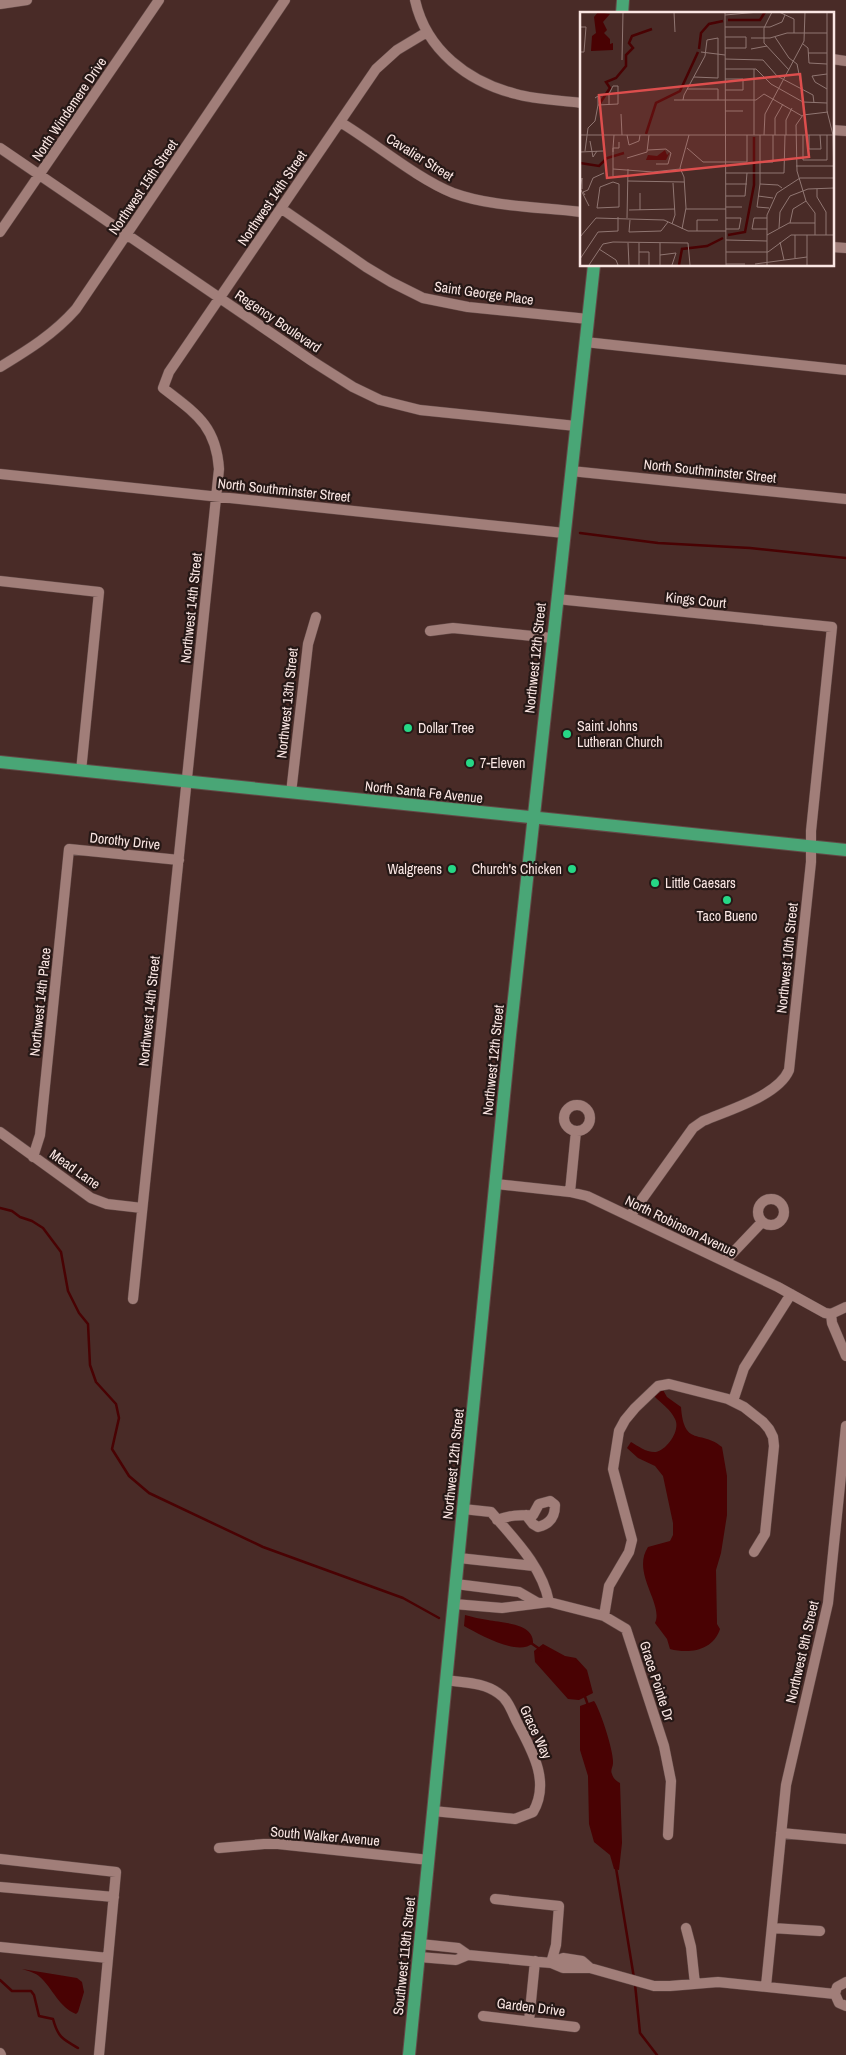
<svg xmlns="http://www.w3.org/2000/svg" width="846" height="2055" font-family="'Archivo Narrow',sans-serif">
	<rect width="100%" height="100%" fill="#492b27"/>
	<!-- water -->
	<path fill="#490203" d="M663 1390 667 1397 681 1407C684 1448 701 1429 722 1447L727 1476V1515L721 1553 716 1570 717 1624 720 1629C713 1651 689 1654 670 1649L667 1639 655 1623C664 1604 631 1573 648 1547L670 1541 673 1535V1523L663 1476 655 1466 638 1458 627 1448 631 1442C638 1446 647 1453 656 1452 667 1450 681 1430 675 1419 671 1410 661 1403 654 1396Z
		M465 1615C473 1617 480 1619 488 1620 502 1623 534 1623 533 1643 518 1657 479 1634 464 1626Z
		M543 1644 565 1656 576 1658 587 1670 593 1693 579 1700 568 1699 535 1662 534 1651Z
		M594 1701C600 1709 614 1752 613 1763 613 1767 610 1770 612 1774 613 1778 616 1781 620 1783L622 1843 619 1870 614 1869 610 1855 594 1842 589 1824 588 1776 580 1750V1706Z
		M22 1969 77 1978 82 1982 84 1992 78 2012 76 2014C59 2007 53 1989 40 1977 36 1973 28 1971 22 1969Z"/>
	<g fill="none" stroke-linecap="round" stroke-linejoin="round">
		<!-- stream -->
		<path stroke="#490203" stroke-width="2.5" d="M580 533 658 543 750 548 846 558
			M0 1208 12 1211 20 1217 32 1221 43 1228 61 1252 68 1291 79 1313 88 1324 90 1365 96 1382 116 1404 119 1418 112 1449 129 1476 149 1493 263 1547 403 1598 439 1618
			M531 1643 541 1650
			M584 1694 588 1705
			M616 1868 634 1978
			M0 1980 12 1991H31L34 1995 39 2016 53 2019C58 2037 62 2039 78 2048
			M635 1984 640 2033 657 2055"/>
		<defs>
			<path id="minor" d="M415 0C426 50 468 82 516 94 537 100 560 100 581 103
				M0 4 27 0
				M832 59 846 61
				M340 122C375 143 416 178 453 193 491 207 541 207 581 212
				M832 130 846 131
				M0 148 312 361 353 387 380 400 420 410 576 426
				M282 209 366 267 391 282 423 298 468 307 588 319
				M0 232 159 0
				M832 247 846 248
				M585 342 846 370
				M0 367C28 350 54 334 76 309L285 0
				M571 471 846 499
				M0 474 564 533
				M0 581 99 592 81 771
				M557 599 832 627 811 831V862L789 1070C778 1096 728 1110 703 1121L693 1128 630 1216
				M430 631 453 628 552 638
				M291 793 308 644 316 617
				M564 1118a13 13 0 1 1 26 0a13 13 0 1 1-26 0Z
				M0 1132 91 1198 107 1204 142 1208
				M33 1157 40 1135 69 849 179 860
				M496 1184 570 1192 587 1196 778 1287 825 1313 831 1314 846 1307
				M570 1192 576 1131
				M758 1212a13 13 0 1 1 26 0a13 13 0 1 1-26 0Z
				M725 1261 762 1222
				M133 1299 219 469C216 425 195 413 163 388L169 372 376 69 397 50 427 32
				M831 1314 832 1323 846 1356
				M733 1401 744 1368 791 1294
				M463 1509 491 1512C514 1539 542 1566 549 1602
				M497 1520C510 1515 519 1515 533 1515L539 1504 550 1501 555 1505C555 1517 550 1524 538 1527L533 1524 526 1515
				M459 1558 534 1566
				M456 1584 519 1592 538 1603
				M454 1604 502 1608 549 1602 604 1616 626 1629 664 1746 671 1781 668 1835
				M604 1616 609 1586 629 1552 632 1540 613 1469 619 1431 625 1420 635 1408 658 1386 669 1384 728 1399 744 1407 763 1422 769 1429 773 1437 774 1446 765 1534 754 1552
				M433 1811 515 1819 533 1812C551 1781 531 1749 517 1722 512 1712 508 1699 498 1693 483 1682 464 1683 446 1680
				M781 1833 846 1839
				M219 1848 264 1844H278L429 1860
				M0 1859 116 1872 99 2055
				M0 1887 114 1897
				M686 1928 691 1947 695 1984
				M772 1928 820 1931
				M420 1944 458 1948 468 1955 551 1963 556 1945 559 1906 495 1899
				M0 1947 108 1958
				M419 1957 456 1960 468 1955
				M590 1968H563L551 1963 563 1958 582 1961 590 1968 654 1986H670L718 1982 835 1994
				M846 1982 837 1987 835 1994 839 2003 846 2006
				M766 1986 786 1785 828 1603 846 1426
				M483 2016 575 2027
				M529 2021 535 1961
				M0 2053 1 2055"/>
			<path id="major" d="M622 14 623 0
				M0 762 846 850
				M409 2055 510 1035 594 265"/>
		</defs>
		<!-- minor casing -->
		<use href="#minor" stroke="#634a47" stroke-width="11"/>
		<!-- major casing -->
		<use href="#major" stroke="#634a47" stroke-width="14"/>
		<!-- minor -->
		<use href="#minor" stroke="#a17e79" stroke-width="10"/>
		<!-- major -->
		<use href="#major" stroke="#49a676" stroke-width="12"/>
	</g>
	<!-- markers -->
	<g fill="#26d886" stroke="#261816" stroke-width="2">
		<circle cx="408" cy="728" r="5"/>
		<circle cx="567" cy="734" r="5"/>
		<circle cx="470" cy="763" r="5"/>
		<circle cx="452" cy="869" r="5"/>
		<circle cx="572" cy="869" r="5"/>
		<circle cx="655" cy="883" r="5"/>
		<circle cx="727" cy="900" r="5"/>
	</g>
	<g text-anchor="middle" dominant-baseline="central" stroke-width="4.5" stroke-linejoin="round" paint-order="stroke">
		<!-- street labels -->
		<g font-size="14" fill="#fae6e3" stroke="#261816">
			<text transform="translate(69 109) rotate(-56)">North Windemere Drive</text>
			<text transform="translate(420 157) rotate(32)">Cavalier Street</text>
			<text transform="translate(143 187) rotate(-56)">Northwest 15th Street</text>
			<text transform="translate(272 198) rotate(-56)">Northwest 14th Street</text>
			<text transform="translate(484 293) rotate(8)">Saint George Place</text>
			<text transform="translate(278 321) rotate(34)">Regency Boulevard</text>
			<text transform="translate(710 471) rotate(6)">North Southminster Street</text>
			<text transform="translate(284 490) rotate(6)">North Southminster Street</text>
			<text transform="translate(696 600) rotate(6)">Kings Court</text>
			<text transform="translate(191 608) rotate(-84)">Northwest 14th Street</text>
			<text transform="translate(535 658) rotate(-84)">Northwest 12th Street</text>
			<text transform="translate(287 703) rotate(-84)">Northwest 13th Street</text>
			<text transform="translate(424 792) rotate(6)">North Santa Fe Avenue</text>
			<text transform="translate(125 841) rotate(6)">Dorothy Drive</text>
			<text transform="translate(787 958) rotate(-84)">Northwest 10th Street</text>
			<text transform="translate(40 1002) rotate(-84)">Northwest 14th Place</text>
			<text transform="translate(149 1011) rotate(-84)">Northwest 14th Street</text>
			<text transform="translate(493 1060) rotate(-84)">Northwest 12th Street</text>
			<text transform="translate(75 1169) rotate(35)">Mead Lane</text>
			<text transform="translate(681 1226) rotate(26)">North Robinson Avenue</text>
			<text transform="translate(453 1464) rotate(-84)">Northwest 12th Street</text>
			<text transform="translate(802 1652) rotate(-77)">Northwest 9th Street</text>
			<text transform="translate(657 1681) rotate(72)">Grace Pointe Dr</text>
			<text transform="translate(536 1732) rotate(65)">Grace Way</text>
			<text transform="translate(325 1836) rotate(5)">South Walker Avenue</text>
			<text transform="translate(404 1956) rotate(-84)">Southwest 119th Street</text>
			<text transform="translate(531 2007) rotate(7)">Garden Drive</text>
		</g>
		<!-- poi labels -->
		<g font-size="14" fill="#fae6e3" stroke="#261816" text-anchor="start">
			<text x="577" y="726">Saint Johns<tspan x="577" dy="16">Lutheran Church</tspan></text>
			<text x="418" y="728">Dollar Tree</text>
			<text x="480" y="763">7-Eleven</text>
			<text x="442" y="869" text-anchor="end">Walgreens</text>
			<text x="562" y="869" text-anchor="end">Church's Chicken</text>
			<text x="665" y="883">Little Caesars</text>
			<text x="727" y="916" text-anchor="middle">Taco Bueno</text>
		</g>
	</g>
	<!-- overview -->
	<g transform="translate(580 12)">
		<rect width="254" height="254" fill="#492b27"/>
		<path d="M18 0 30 2 23 10 27 18 24 21 30 27V32L33 31V38L11 39 12 24 16 21 14 5ZM85 138 87 143 90 140 86 148H66L68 143 77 144Z" fill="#490203"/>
		<path fill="none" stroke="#490203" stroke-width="2.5" d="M148 8H180L185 0M119 37 121 21 129 12 143 9M20 91 30 76 26 70 36 66 46 54V43L53 36 49 31 52 24 72 17M66 122 76 91 100 79 118 40M0 151 19 154 27 146 44 141M148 223 165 220 174 173V125M99 253 102 237 127 234 143 226"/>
		<path fill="none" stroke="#907672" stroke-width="1" d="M94 0 95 20M145 0 146 253M192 0 184 16V31L209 58M199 0 214 7V21M247 0V99L253 123M145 3 179 0M0 15H6L4 40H0M145 15H190L202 10 205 3M145 25H166V36H145M195 25 209 46 217 52 222 77M171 26H190L207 21H247M223 32 228 36 229 51 247 52M171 37 187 34M121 40 145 43M228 41H247M145 47 183 48 197 64 233 83 234 91M42 48 43 0M145 57H176L191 72 223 90 247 91M145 67H163V78H145M107 77H138V88M247 77 235 70 232 64 247 62M94 88H176L184 82 222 104M103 88 104 83 125 44 127 28 138 26V66L114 65M18 93 38 92V74H33L29 82V93M145 99H163M41 102 42 123M0 123H254M34 123 33 136H39V130M47 123 49 133 59 129 60 123M174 123V57M180 123V172L177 195 189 196M184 123 185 102 224 29 225 0M195 123V106L203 92M206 123V108L212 96M223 123V148H247V123M229 123V137H241L240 123M253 123 254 171M10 129 13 145 17 139M107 136 123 150H167V123M68 138 86 137 91 141 88 152H76M5 139 8 116 15 109 18 93V84L15 86M0 140 23 139M33 140V136V164M47 146 67 140 69 123M180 150H193V123M216 154H253M33 157 73 160 100 157M146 161H204L205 123M48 169 104 170M33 170 39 172V195L17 196 20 175ZM146 172H167M180 172 198 173 202 176M0 176 9 194M0 176 2 166V177M237 177V185L246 200V223M60 181V198M5 183 3 180 8 178 13 166 24 161M146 184H165L167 161M178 184 193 186M146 195H162M106 197H146M49 198 95 197M47 206 48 157M146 206H161L159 217H146M50 208 49 220 81 219 88 210M210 211 213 197 226 189M92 212 95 203 93 171M199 216 200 200 210 184 228 177 254 176M102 217 106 196 104 165 100 156 109 123M187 217H172L174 206H187M117 219V208H138M187 223 209 211H235M235 223V201L226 189 217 159 216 113 223 103 248 100M0 225 16 206 84 208 108 219H146M146 228 187 229M200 230 204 248M48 231 49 253M59 231V253M80 231V253M19 237 36 248 38 253M59 240H69V253M146 240H188L211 223H254M80 243 96 241 92 253M215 246V223M0 247 18 220 38 219V205M146 252H165M175 252 227 245M9 253 23 232 33 230 108 231 110 253M187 253V203L197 181 220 166H254M227 253V223"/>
		<path fill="#dd4e4d" fill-opacity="0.15" stroke="#dd4e4d" stroke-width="2.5" d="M220 62 229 145 27 166 19 83Z"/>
		<rect width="254" height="254" fill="none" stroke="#fae6e3" stroke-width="2.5"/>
	</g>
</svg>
